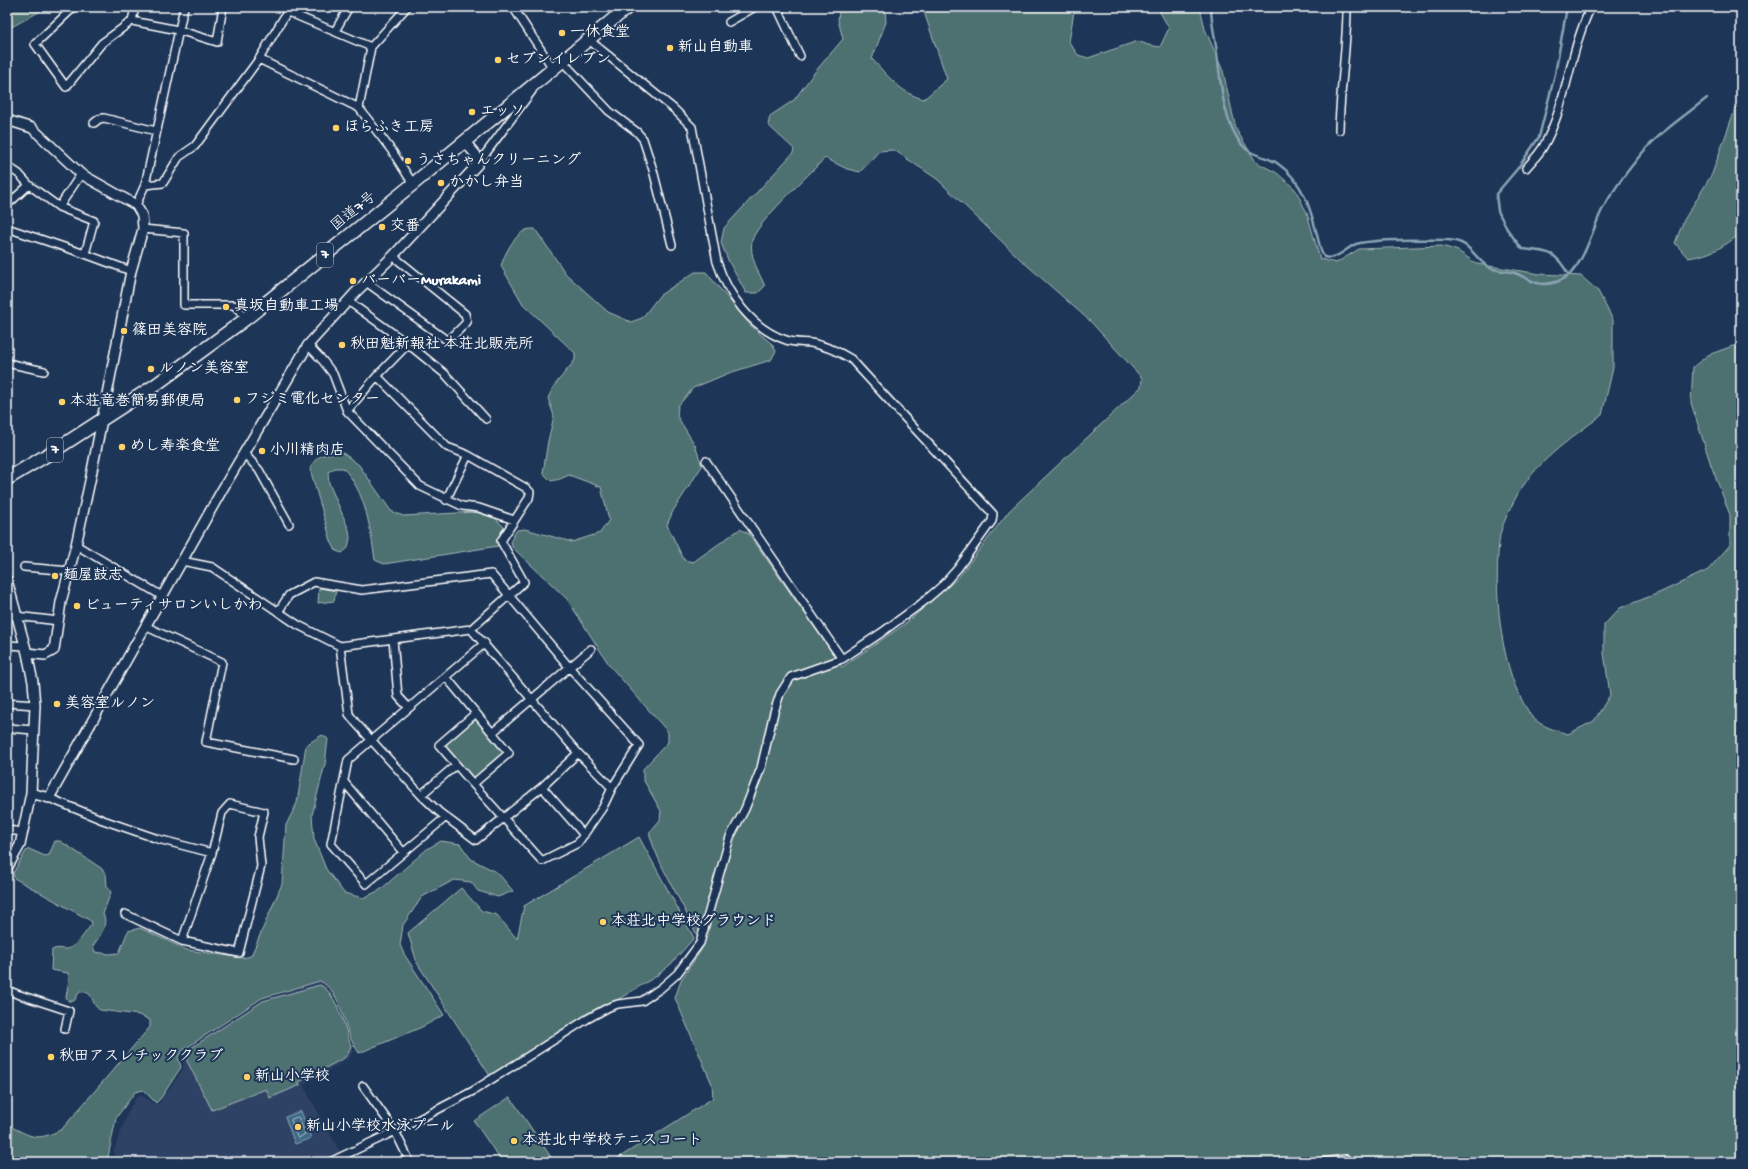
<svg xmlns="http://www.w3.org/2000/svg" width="1748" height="1169" font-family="'Gochi Hand','Klee One',sans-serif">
	<rect width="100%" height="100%" fill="#1d3557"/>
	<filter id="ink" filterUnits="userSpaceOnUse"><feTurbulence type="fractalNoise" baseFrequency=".025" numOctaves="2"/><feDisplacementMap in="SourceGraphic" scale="8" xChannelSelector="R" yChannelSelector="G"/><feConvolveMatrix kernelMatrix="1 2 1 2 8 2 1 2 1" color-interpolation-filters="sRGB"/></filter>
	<g filter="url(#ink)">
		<!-- built -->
		<path fill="#2e4265" d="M320 982 327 986 336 1002 353 1051 349 1058 303 1085 340 1152 337 1155 322 1162H116L114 1150 127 1115 136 1097 142 1095 154 1104H159L183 1069 184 1051 262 1000Z"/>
		<!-- green -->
		<path fill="#4e7070" stroke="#a6b8b8" d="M7 7H48L8 29Z
			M858 7H885L886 22 872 59C887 75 901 94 924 99L947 79 924 12 919 7H974L984 11 1001 7H1070L1074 11 1069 42 1078 55 1088 58 1138 41 1148 45 1160 47 1169 28 1157 7H1200L1205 29 1223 71 1236 129 1256 162 1277 173 1295 189 1307 213 1320 259 1336 263 1359 249 1442 246 1458 251 1477 264 1540 274 1581 276 1598 291 1613 320V368L1602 415C1568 440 1533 464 1514 501 1509 511 1502 525 1500 535 1493 584 1499 662 1524 704 1527 708 1529 714 1532 717 1542 727 1555 730 1568 734L1594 721 1610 695 1604 653V625L1620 608 1659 593 1708 570 1730 545V515L1711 465 1691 403 1693 367 1708 355 1741 343V1162H612L713 1098 712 1084 675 998 681 980 702 949C688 908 661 874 649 833L660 820 661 811 643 779V769L668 742V732L610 666 567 599 512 547 511 540 517 530 525 529 572 542 600 533 609 520 601 487 569 475 560 479 551 481 543 473 548 441 554 416 548 398 554 386 575 360V353L523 304 501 266C504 255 514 235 526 230 528 229 532 229 535 229L566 274 608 312 631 322 642 318 660 295 695 272H706L751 326 772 344 776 351 771 360 729 373 693 388 678 406 677 416 695 445 702 466 673 511 667 525 684 560 693 562 740 529 749 534 842 667 905 624 958 578 1009 511 1141 387 1142 378 1091 322 1020 259 937 179 894 150 879 151 860 172 847 169 825 158C810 174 755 224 752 241 749 256 759 273 765 286L758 293H746L729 262 721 243 724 228 793 153 794 149 768 125 770 116 794 100 814 73 843 39 838 20 839 12Z
			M1741 92V233C1724 247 1710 255 1688 258L1675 243 1684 220 1712 174Z
			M343 453 359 465 391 511 403 516 475 512 495 518 504 527 497 539 498 546 384 564 375 560C370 528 366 492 343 468H335L328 472 329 483 349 530 350 538 348 548 342 553 336 551 331 541 310 469C316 453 329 453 343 453Z
			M319 588 336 591 334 601 318 603Z
			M476 713 509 753 473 784 439 745Z
			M322 735 328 739 325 764 312 815 314 839 326 869 344 893 363 898 380 890 427 849 441 841 460 844 471 859 498 873 513 891 498 897 478 891 471 882 454 880 422 897 403 925 400 945 404 954 444 1015 422 1027 359 1053C356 1048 353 1044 351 1039 343 1020 340 991 320 981L262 998 183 1050 178 1057 181 1067 161 1098 156 1103 143 1090 135 1092 116 1118 107 1162H7V1125C32 1136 35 1143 62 1129L150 1027V1020L139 1015 100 1010C89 1003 97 993 80 991L74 1001H68L66 997 69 980 68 973 51 970 52 950C58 947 60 949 65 949 76 949 85 932 92 924L91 921 14 878 13 873 26 851 29 849 45 856 49 855 55 841H60L101 868 106 874 107 886 111 892 103 914C109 925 99 937 93 946L95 952 109 954 119 953 128 931 140 928 187 950 243 958 251 956 282 884 286 825 297 803 306 745Z
			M639 837 694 938 671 964 655 977 612 1003 492 1079 417 963 408 933 461 888 482 911 497 915 517 939 524 906Z
			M320 985C337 993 345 1029 351 1046L348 1054 344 1058 299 1082 300 1085 270 1098 266 1089 212 1110 186 1059 185 1052 263 1001Z
			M510 1097 553 1160 550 1162H502L474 1121Z"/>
		<!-- water -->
		<path fill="#3e6884" stroke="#8ba4b5" d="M301 1111 311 1138 295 1144 285 1117Z"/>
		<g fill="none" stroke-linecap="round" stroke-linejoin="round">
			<!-- shore -->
			<path stroke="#b2c3ce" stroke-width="1" d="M297 1117 299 1118 305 1134 299 1138 297 1137 291 1120Z"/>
			<!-- stream -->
			<path stroke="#8ba4b5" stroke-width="2.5" d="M1211 7C1211 20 1214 33 1216 46 1221 79 1221 118 1242 145 1251 156 1266 156 1277 163 1307 183 1313 219 1321 251L1324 257C1336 261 1346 248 1356 244 1377 238 1424 240 1447 240 1471 241 1471 255 1488 267 1496 272 1506 270 1515 273 1524 276 1533 284 1543 284 1553 284 1562 281 1570 274 1585 260 1593 228 1602 210 1612 192 1625 174 1638 158 1657 134 1683 117 1707 98
				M1567 7 1555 74 1539 137 1518 168 1496 194 1498 211 1507 229 1522 249C1550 252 1554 250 1569 275"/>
			<defs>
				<path id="street" d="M74 7 35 44 66 87 102 43 132 21 135 7
					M513 7 554 70
					M777 7 800 56
					M288 12 371 47
					M132 21 178 30 217 42 223 7
					M729 22 755 7
					M335 31 349 7
					M259 59 359 108 392 151 413 184
					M563 62 609 111 637 132 643 139 653 170 672 245
					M359 108 371 47 407 7
					M94 123 99 119 104 118 156 131
					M1339 130C1340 89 1347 48 1347 7
					M478 164 532 91
					M7 166 19 174 29 185 7 205
					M1526 168C1532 161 1539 154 1543 147 1568 103 1569 51 1591 7
					M145 185 163 183 179 157 195 146 259 59 290 7
					M136 205 145 185 184 7
					M59 207 81 174
					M7 228 85 254 94 221 59 207 29 185
					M143 229 184 233V305H234L247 318
					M85 254 131 271
					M366 282 448 341 467 322 465 314 393 256
					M408 344 445 374 486 419
					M308 345 323 361 333 374 347 411 420 486 462 506 479 508 514 520
					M7 363 44 371
					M347 411 377 376
					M244 453 259 470 289 524
					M706 461 842 659
					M446 500 468 455
					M76 545 162 596
					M182 561 212 567 298 625 340 646 471 629 524 582 501 541 529 498 530 492 526 488 468 455 447 447 377 376 408 344 348 301
					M24 567 70 571
					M278 612 289 595 314 582 362 590 491 574 570 668 639 745 612 788
					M7 615 59 621
					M145 626 222 662 206 742 294 759
					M393 639 398 696 409 708
					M7 645 25 646
					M340 646 349 714 355 722 421 795 439 812 476 840 542 787 578 753
					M446 677 509 753 473 784 542 861 578 843 603 807 612 788 578 753 471 629
					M7 703 35 705
					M7 728 34 730
					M492 733 591 649
					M344 782 403 852
					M473 784 439 745 476 713
					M542 787 584 835
					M421 795 456 765
					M49 798 103 820 158 839 212 853
					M230 804 264 812 258 837 261 866 239 953 182 941 212 853 222 813Z
					M446 817 366 884 331 844 348 760 485 643
					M7 830 23 832
					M125 914 182 941
					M7 990 17 994 69 1011 65 1029
					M363 1086 395 1131 410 1162
					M330 1162 410 1124 473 1091 587 1019 609 1007 618 1004 642 1001 661 988 677 974 700 943 730 837 745 809 761 768 774 712 780 694 791 677 842 659 881 633 922 603 943 585 958 568 992 521 993 514 851 359C838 351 826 346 811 343 803 342 794 343 786 340 751 328 728 295 717 262L692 127 674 109 589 40
					M1322 1162 1346 1159"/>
				<path id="secondary" d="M7 120 32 128 81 174 136 205 142 215 143 229 131 271 90 481 76 545 61 602 54 650 45 655 27 653
					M7 580 27 653 33 682 35 705 31 793 20 845 7 868
					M31 793 49 798 222 490 308 345 355 293 393 256 478 164 476 155 465 142"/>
				<path id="highway" d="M7 479 52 452 154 386 247 318 413 184 628 7"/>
			</defs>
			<!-- street casing -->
			<use href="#street" stroke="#fff" stroke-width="10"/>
			<!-- secondary casing -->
			<use href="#secondary" stroke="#fff" stroke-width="12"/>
			<!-- highway casing -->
			<use href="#highway" stroke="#fff" stroke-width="15"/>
			<!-- street -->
			<use href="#street" stroke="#1d3557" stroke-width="7"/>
			<!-- secondary -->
			<use href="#secondary" stroke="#1d3557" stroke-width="9"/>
			<!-- highway -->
			<use href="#highway" stroke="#1d3557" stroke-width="12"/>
		</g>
	</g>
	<!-- markers -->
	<g fill="#ffd166" stroke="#1d3557" stroke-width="1.5">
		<circle cx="562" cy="33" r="4"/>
		<circle cx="670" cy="48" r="4"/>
		<circle cx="498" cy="60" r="4"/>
		<circle cx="472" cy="112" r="4"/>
		<circle cx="336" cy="128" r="4"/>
		<circle cx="408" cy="161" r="4"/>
		<circle cx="441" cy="183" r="4"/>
		<circle cx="382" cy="227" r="4"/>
		<circle cx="353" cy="281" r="4"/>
		<circle cx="226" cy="307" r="4"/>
		<circle cx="124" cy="331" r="4"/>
		<circle cx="342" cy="345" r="4"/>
		<circle cx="151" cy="369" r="4"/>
		<circle cx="237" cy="400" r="4"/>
		<circle cx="62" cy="402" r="4"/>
		<circle cx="122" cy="447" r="4"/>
		<circle cx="262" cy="451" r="4"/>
		<circle cx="55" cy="576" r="4"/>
		<circle cx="77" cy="606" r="4"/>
		<circle cx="57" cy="704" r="4"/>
		<circle cx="603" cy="922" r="4"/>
		<circle cx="51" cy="1057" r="4"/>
		<circle cx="247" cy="1077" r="4"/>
		<circle cx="298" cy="1127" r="4"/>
		<circle cx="514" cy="1141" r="4"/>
	</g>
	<g text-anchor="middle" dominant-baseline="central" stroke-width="4" stroke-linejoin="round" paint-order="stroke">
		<!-- shield labels -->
		<g fill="#1d3557" stroke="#bbc2cd" stroke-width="1">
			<rect x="317" y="243" width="16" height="24" rx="3"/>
			<rect x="47" y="438" width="16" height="24" rx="3"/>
		</g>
		<g font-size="14" font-weight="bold" fill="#fff">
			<text x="325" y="255">7</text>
			<text x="55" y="450">7</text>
		</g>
		<!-- poi labels -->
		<g font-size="15" font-weight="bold" fill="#fff" stroke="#1d3557" text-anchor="start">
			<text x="570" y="33">一休食堂</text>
			<text x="678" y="48">新山自動車</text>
			<text x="506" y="60">セブンイレブン</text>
			<text x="480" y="112">エッソ</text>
			<text x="344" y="128">ほらふき工房</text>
			<text x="416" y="161">うさちゃんクリーニング</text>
			<text x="449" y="183">かかし弁当</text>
			<text x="390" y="227">交番</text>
			<text x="361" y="281">バーバーMurakami</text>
			<text x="234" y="307">真坂自動車工場</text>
			<text x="132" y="331">篠田美容院</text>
			<text x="350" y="345">秋田魁新報社 本荘北販売所</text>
			<text x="159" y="369">ルノン美容室</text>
			<text x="245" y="400">フジミ電化センター</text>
			<text x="70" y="402">本荘竜巻簡易郵便局</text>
			<text x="130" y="447">めし寿楽食堂</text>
			<text x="270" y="451">小川精肉店</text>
			<text x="63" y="576">麺屋鼓志</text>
			<text x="85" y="606">ビューティサロンいしかわ</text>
			<text x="65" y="704">美容室ルノン</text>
			<text x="611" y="922">本荘北中学校グラウンド</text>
			<text x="59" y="1057">秋田アスレチッククラブ</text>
			<text x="255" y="1077">新山小学校</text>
			<text x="306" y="1127">新山小学校水泳プール</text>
			<text x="522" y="1141">本荘北中学校テニスコート</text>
		</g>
		<!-- street labels -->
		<g font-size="15" fill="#fff" stroke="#1d3557">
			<text transform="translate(354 212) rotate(-39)">国道7号</text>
		</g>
	</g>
	<!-- margin -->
	<rect width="1748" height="1169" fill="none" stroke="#1d3557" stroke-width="24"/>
	<rect x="12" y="12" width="1724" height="1145" fill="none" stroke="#fff" stroke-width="1.5" filter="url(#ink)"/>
</svg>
